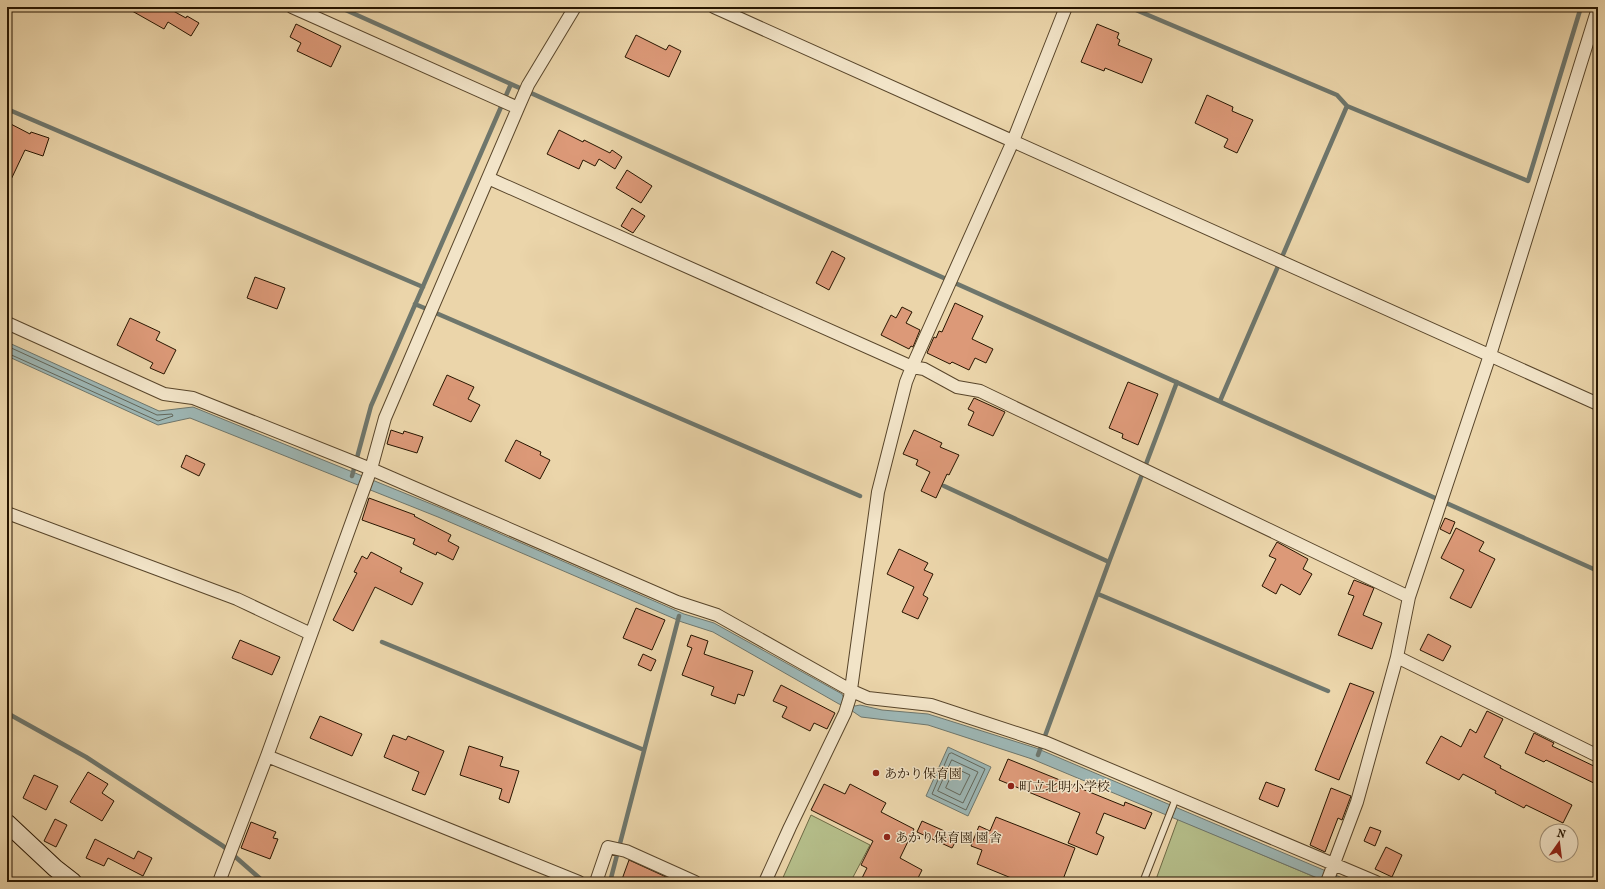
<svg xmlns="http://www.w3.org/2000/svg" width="1605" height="889" font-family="'IM FELL French Canon','Noto Serif JP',serif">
	<rect width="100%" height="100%" fill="#ebd5aa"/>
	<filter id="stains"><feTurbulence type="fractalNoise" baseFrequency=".005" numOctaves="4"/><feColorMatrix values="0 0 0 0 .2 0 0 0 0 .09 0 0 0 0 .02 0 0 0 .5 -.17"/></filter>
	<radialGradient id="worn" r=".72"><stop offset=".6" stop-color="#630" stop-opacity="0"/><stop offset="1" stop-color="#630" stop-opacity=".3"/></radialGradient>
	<!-- green -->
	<path fill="#b5be8a" stroke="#6e6a45" d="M811 815 870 845 852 879 858 882H781Z
		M1178 819 1317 878V881L1155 882Z"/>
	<!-- water -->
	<path fill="#9db6b4" stroke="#6e766c" d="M7 342 159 411 193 407 441 508 684 614 714 623 842 694 844 699 855 706 860 705 882 710 928 714 1036 748 1352 882H1327L1032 759 928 725 861 717 845 706 839 704 713 632 682 622 438 517 190 418 158 425 7 356Z
		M948 747 991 767 968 816 926 796Z"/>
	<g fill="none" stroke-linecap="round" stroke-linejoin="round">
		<!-- shore -->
		<path stroke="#62665a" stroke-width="1" d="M7 346 157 415 172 414 173 416 158 421 7 353
			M952 753 985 769 966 810 932 794 949 754Z
			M952 760 978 772 963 803 938 791Z
			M955 768 970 775 960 795 946 788Z"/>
		<!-- stream -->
		<path stroke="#6e766c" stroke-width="4.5" d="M339 7 1598 571
			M1129 7 1337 95 1347 106
			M7 109 423 287
			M415 304 860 496
			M1220 401 1347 106 1528 181 1581 7
			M352 476 371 406 511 84
			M944 486 1109 562
			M1098 594 1328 691
			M382 642 644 750
			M7 713 86 757 223 846 264 882
			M1038 755 1109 562 1177 382
			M610 882 679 616"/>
	</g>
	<!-- building -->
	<path fill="#dc9978" stroke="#271500" d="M125 7H166L186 18 187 16 199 23 191 36 168 22 164 29Z
		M296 24 341 46 331 67 297 51 301 43 290 37Z
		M1097 24 1119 33 1117 38 1120 40 1118 45 1152 59 1142 83 1105 68 1104 71 1081 62Z
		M636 35 666 50 669 45 681 51 669 77 625 57Z
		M1207 95 1233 107 1232 111 1253 120 1237 153 1224 147 1228 139 1195 123Z
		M7 122 30 134 31 132 49 138 43 156 25 150 7 188Z
		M559 130 583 142 584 140 610 153 612 150 622 157 615 169 599 159 595 166 583 160 579 169 547 154Z
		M627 170 652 186 641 203 616 188Z
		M632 208 645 216 633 233 621 226Z
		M832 251 845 258 829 290 816 283Z
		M255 277 285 288 277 309 247 298Z
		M955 303 983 316 972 339 993 349 986 363 975 358 969 370 952 362 950 364 927 353 934 337 936 338 939 331 942 332Z
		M902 307 912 312 906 323 920 330 913 347 911 346 909 349 881 335 891 315 896 318Z
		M130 318 160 332 156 340 176 350 164 374 150 368 153 363 117 345Z
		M447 375 474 387 468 399 480 405 471 422 433 405Z
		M1128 382 1158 394 1138 445 1122 438 1123 434 1109 428Z
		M974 398 1005 412 993 436 968 425 974 412 968 409Z
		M391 430 403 434 404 431 423 437 417 453 387 444Z
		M914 430 942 443 940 447 959 455 949 475 947 474 936 498 921 491 930 472 916 465 918 460 903 454Z
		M516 440 541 452 540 455 550 460 540 479 505 461Z
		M186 455 205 464 199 476 181 467Z
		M369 498 415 515 414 516 451 535 448 541 459 547 453 560 437 552 436 555 413 544 415 539 362 520Z
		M1445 518 1455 522 1450 534 1440 529Z
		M1456 528 1484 542 1479 551 1495 559 1471 608 1450 598 1464 570 1441 558Z
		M1277 542 1308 559 1303 569 1312 574 1300 595 1281 584 1276 594 1262 586 1276 559 1269 556Z
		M899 549 928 563 924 570 933 574 923 595 928 598 918 619 902 612 914 587 887 574Z
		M371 552 402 568 400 572 423 583 412 605 375 587 353 631 333 620 357 573 354 572 362 556 367 559Z
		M1354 580 1374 588 1363 615 1382 623 1372 649 1338 635 1354 596 1348 594Z
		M636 608 665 620 652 650 623 638Z
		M1428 634 1451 646 1443 661 1420 650Z
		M691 635 708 641 704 654 753 671 744 696 738 694 735 704 711 695 714 687 682 675 692 648 687 646Z
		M240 640 280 657 272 675 232 658Z
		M643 654 656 660 651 671 638 665Z
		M1350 683 1374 692 1339 780 1315 770Z
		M781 685 835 713 827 729 814 723 810 731 782 717 787 707 773 701Z
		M1487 711 1503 719 1484 757 1501 766 1500 768 1572 805 1563 823 1526 805 1524 808 1495 793 1496 791 1463 774 1459 780 1426 763 1441 736 1461 747 1470 729 1476 733Z
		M320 716 362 734 352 756 310 738Z
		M1534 733 1554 743 1552 746 1598 768V785L1546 760 1544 762 1525 753Z
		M393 735 406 740 408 736 444 751 425 795 412 790 419 772 384 757Z
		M469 746 503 757 500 766 519 771 509 803 499 799 502 789 460 775Z
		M1008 759 1124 806 1125 802 1152 813 1145 829 1104 813 1096 833 1104 837 1097 855 1068 843 1080 813 999 780Z
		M88 772 108 784 102 793 114 801 102 821 70 802Z
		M34 775 58 786 46 810 23 798Z
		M1266 782 1285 789 1278 807 1259 799Z
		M824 784 845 794 850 784 886 803 881 812 914 829 900 858 922 870 916 882H870L862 878 867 868 861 865 873 841 811 810Z
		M1331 788 1351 796 1342 820 1338 818 1325 852 1310 845Z
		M996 817 1075 848 1062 882H1021L977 864 982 850 971 846 979 826 990 831Z
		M55 819 67 825 56 847 44 841Z
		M922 821 958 837 952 848 917 832Z
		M251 822 276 832 273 838 278 839 270 859 241 848Z
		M1370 827 1381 831 1375 846 1364 841Z
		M95 839 134 859 138 851 152 858 143 876 108 858 104 866 86 858Z
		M1386 847 1402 855 1392 877 1375 869Z
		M629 860 677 882H621Z"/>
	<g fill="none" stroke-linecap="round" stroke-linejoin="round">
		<defs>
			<path id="lane" d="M1143 882 1176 798"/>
			<path id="street" d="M292 7 518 108
				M714 7 1598 404
				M488 178 912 367 924 369 957 387 980 391 1409 597
				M7 323 164 394 193 398 371 469 677 602 717 615 852 691 868 698 931 705 1047 743 1376 882
				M7 513 237 599 311 634
				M1397 657 1598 756
				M267 756 579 882
				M219 882 267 756 371 469 385 418 518 108 528 85 575 7
				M596 882 608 847 626 851 695 882
				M765 882 790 827 845 713 850 697 878 492 906 382 912 367 1013 141 1066 7
				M1327 882 1357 802 1397 657 1409 597 1490 355 1598 8"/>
			<path id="secondary" d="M7 823 55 868 73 882"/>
		</defs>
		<!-- lane casing -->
		<use href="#lane" stroke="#58452a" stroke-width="8"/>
		<!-- street casing -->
		<use href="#street" stroke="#58452a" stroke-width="14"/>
		<!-- secondary casing -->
		<use href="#secondary" stroke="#271500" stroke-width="19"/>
		<!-- lane -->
		<use href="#lane" stroke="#f2e4c8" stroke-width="6"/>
		<!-- street -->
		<use href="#street" stroke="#f2e4c8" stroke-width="12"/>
		<!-- secondary -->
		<use href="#secondary" stroke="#f2e4c8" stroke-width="17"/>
	</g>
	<!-- markers -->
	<g fill="#8f2418" stroke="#f2e4c8" stroke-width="1.5">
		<circle cx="876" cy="773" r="4"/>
		<circle cx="1011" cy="786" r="4"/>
		<circle cx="887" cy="837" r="4"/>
	</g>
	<g text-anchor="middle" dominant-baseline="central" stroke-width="3" stroke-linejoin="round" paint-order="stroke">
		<!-- poi labels -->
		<g font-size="13" fill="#271500" stroke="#f2e4c8" text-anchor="start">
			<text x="884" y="773">あかり保育園</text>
			<text x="1019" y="786">町立北明小学校</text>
			<text x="895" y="837">あかり保育園 園舎</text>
		</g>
	</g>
	<!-- margin -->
	<rect width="1605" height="889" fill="none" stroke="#ebd5aa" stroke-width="24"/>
	<rect x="8" y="8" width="1589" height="873" fill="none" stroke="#271500" stroke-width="2"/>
	<rect x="12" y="12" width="1581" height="865" fill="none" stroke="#271500"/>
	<!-- north arrow -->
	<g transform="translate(1559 843) rotate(14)"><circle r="19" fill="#f2e4c8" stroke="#a19178"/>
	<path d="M0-3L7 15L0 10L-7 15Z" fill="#8f2418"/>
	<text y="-6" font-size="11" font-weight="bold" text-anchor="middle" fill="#271500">N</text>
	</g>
	<rect width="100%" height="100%" filter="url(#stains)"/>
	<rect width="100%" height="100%" fill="url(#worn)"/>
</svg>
